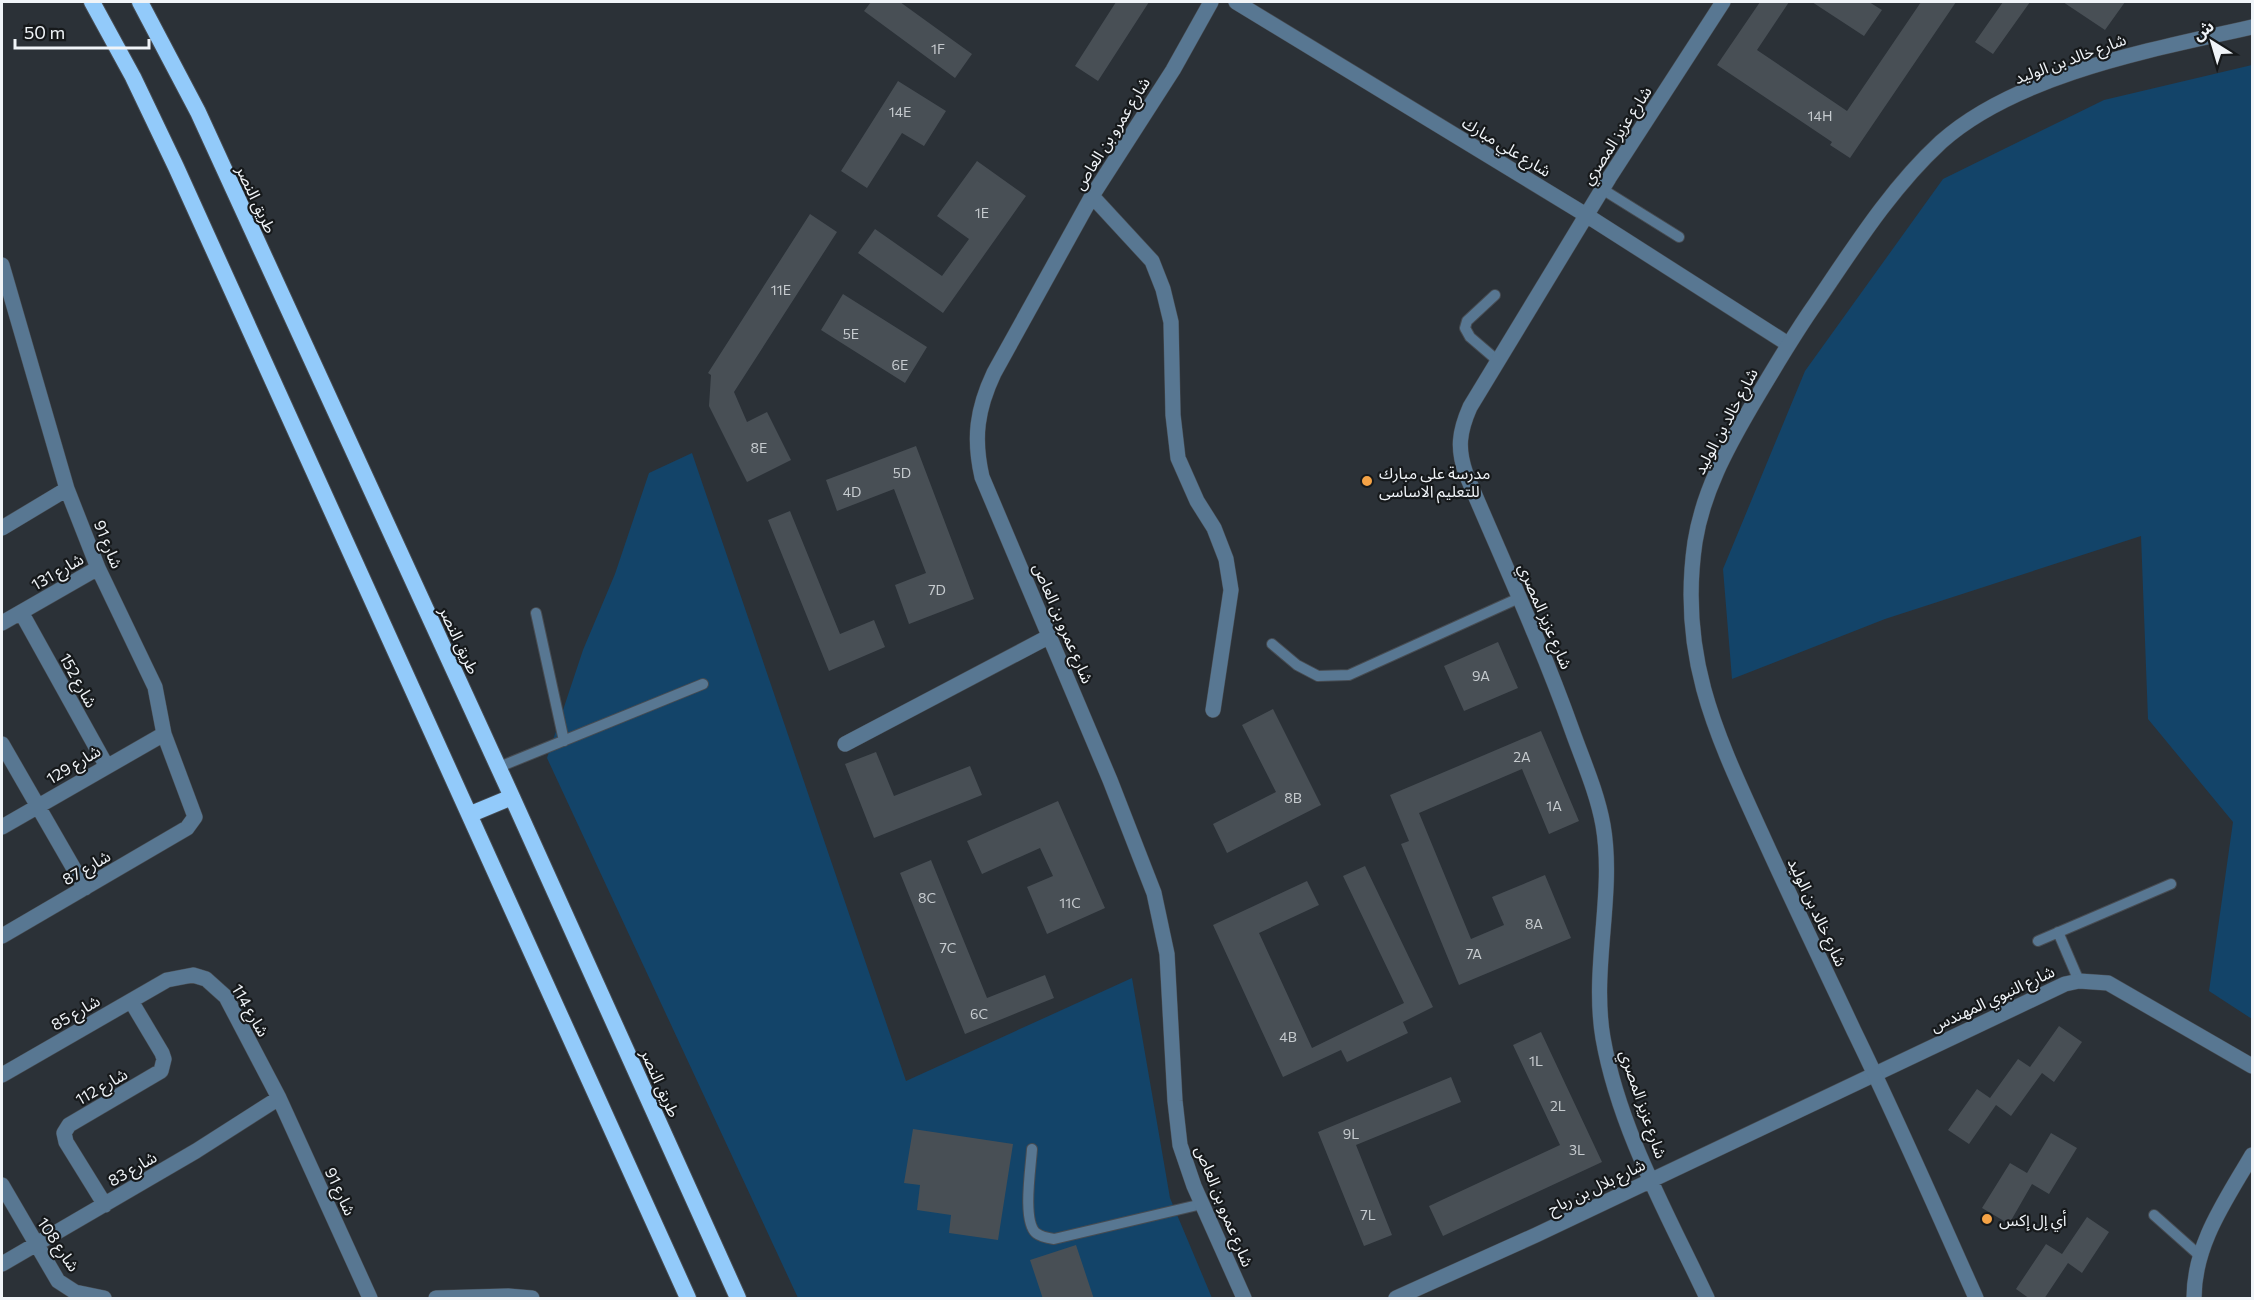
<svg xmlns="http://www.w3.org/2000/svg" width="2254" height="1300" font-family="Commissioner,'Noto Sans Arabic',sans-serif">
	<rect width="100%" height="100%" fill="#2b3137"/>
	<!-- green -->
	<path fill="#134469" d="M2252 65V1019L2209 991 2233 822 2148 719 2141 536 1885 619 1732 679 1723 569 1805 371 1943 179 2104 100Z
		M692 453 906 1081 1132 978 1170 1198 1212 1298H798L547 758 583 650 615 574 649 473Z"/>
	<!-- building -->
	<path fill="#484f55" d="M871 2H900L972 54 955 78 864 11Z
		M1116 2H1149L1098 81 1075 66Z
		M1760 2H1789L1757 50 1847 111 1921 2H1956L1850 158 1830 145 1832 142 1717 65Z
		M1812 2H1869L1882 10 1864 36Z
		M2003 2H2030L1993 54 1975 42Z
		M2063 2H2125L2105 30Z
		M898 81 946 111 924 146 902 133 867 188 841 171Z
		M977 161 1026 196 943 313 858 253 875 229 942 276 969 239 937 216Z
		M810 214 837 232 734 392 747 422 767 412 791 460 747 482 709 406 711 375 708 373Z
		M843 294 927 347 905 383 821 330Z
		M916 446 974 599 909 624 895 585 926 573 894 489 837 511 826 480Z
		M790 511 840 634 874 620 885 647 829 671 768 520Z
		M1498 642 1518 688 1464 711 1444 666Z
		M1273 709 1321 805 1227 853 1213 824 1276 792 1242 725Z
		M1541 731 1579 821 1549 834 1522 769 1419 813 1471 939 1504 925 1492 897 1545 875 1571 938 1459 985 1401 844 1409 841 1390 795Z
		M876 752 894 796 970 766 982 795 874 838 845 764Z
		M1058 801 1105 908 1047 934 1027 887 1053 876 1040 848 982 874 967 841Z
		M931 860 987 998 1045 975 1054 998 965 1034 900 873Z
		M1365 866 1433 1007 1403 1022 1408 1033 1347 1062 1341 1050 1283 1077 1213 925 1307 881 1319 905 1259 933 1312 1048 1404 1003 1343 876Z
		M2059 1026 2082 1042 2054 1082 2042 1073 2011 1116 1996 1105 1969 1144 1948 1130 1977 1089 1990 1098 2018 1059 2030 1067Z
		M1541 1032 1602 1162 1443 1236 1429 1206 1560 1145 1513 1045Z
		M1451 1077 1461 1102 1356 1145 1392 1235 1364 1246 1318 1132Z
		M913 1129 1013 1144 998 1240 949 1233 951 1215 917 1210 920 1185 904 1183Z
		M2051 1133 2077 1148 2049 1194 2032 1184 2009 1224 1982 1208 2010 1163 2027 1173Z
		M2087 1217 2109 1232 2082 1273 2068 1263 2044 1299H2030L2016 1289 2046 1244 2062 1254Z
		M1076 1245 1094 1299H1043L1030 1260Z"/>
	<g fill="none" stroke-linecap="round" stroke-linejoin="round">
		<defs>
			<path id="service" d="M1602 189 1679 237
				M1495 295 1467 321 1465 328 1470 337 1498 361
				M536 613 564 741
				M1272 644 1297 665 1318 676 1349 675 1519 598
				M499 767 703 684
				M2058 932 2079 981
				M2038 941 2171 884
				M1032 1149C1031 1167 1022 1221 1036 1233 1041 1237 1047 1238 1054 1239L1202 1204
				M2154 1215 2199 1255"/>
			<path id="minor" d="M1211 2 1173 70 1092 196 994 373C977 409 973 438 982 477L1110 780 1154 893 1167 954 1175 1101 1180 1145 1194 1186 1244 1298
				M1236 2 1586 215 1788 344
				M1092 196 1152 261 1163 289 1171 322 1173 415 1178 458 1197 501 1214 528 1226 559 1231 590 1213 710
				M2 265 67 489 98 568 155 687 164 734 195 817 187 828 2 936
				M2 528 67 489
				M21 612 106 765
				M2 623 98 568
				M2 744 85 888
				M845 744 1050 636
				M2 827 164 734
				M2 1075 167 980 193 975 206 979 226 997 279 1098 370 1298
				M2 1185 58 1281 75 1292 104 1298
				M105 1205 66 1142 64 1133 69 1125 161 1071 164 1059 162 1053 131 1001
				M2 1264 196 1151 279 1098
				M436 1298 508 1296 532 1298
				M1396 1298 1536 1235 2065 984 2079 981 2108 983 2252 1066
				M1707 1298C1668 1215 1619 1129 1603 1038 1591 968 1615 893 1603 825 1597 792 1583 761 1572 730 1541 643 1502 559 1466 474 1457 449 1459 432 1470 407L1609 178 1723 2
				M2194 1298C2194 1244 2226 1200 2252 1155"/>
			<path id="tertiary" d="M1976 1298C1936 1209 1897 1119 1854 1031 1824 967 1793 903 1764 839 1717 736 1678 658 1695 542 1703 492 1726 450 1751 407 1772 372 1792 337 1816 303 1854 247 1891 188 1941 142 2017 74 2155 49 2252 27"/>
			<path id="trunk" d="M92 2 133 77 176 167 688 1298
				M140 2 198 112 512 797 738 1298
				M471 814 512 797"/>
		</defs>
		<!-- service casing -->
		<use href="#service" stroke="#474c52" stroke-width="12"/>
		<!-- minor casing -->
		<use href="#minor" stroke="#474c52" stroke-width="16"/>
		<!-- tertiary casing -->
		<use href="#tertiary" stroke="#474c52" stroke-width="16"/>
		<!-- trunk casing -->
		<use href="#trunk" stroke="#474c52" stroke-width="18"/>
		<!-- service -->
		<use href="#service" stroke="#587792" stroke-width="10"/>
		<!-- minor -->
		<use href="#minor" stroke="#587792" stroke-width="15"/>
		<!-- tertiary -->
		<use href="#tertiary" stroke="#587792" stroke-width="15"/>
		<!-- trunk -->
		<use href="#trunk" stroke="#92cafa" stroke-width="16"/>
	</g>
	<!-- markers -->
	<g fill="#f5a346" stroke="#16191b" stroke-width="2">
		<circle cx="1367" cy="481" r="6"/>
		<circle cx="1987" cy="1219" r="6"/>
	</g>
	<g text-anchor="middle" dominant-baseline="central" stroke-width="4.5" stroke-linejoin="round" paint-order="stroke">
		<!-- number labels -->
		<g font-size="14" fill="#c6cbcf">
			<text x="938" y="48">1F</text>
			<text x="900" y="111">14E</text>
			<text x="1820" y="115">14H</text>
			<text x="982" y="212">1E</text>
			<text x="781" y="289">11E</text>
			<text x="851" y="333">5E</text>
			<text x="900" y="364">6E</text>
			<text x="759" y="447">8E</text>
			<text x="902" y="472">5D</text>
			<text x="852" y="491">4D</text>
			<text x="937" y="589">7D</text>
			<text x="1481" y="675">9A</text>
			<text x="1522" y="756">2A</text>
			<text x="1293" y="797">8B</text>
			<text x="1554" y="805">1A</text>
			<text x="927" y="897">8C</text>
			<text x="1070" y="902">11C</text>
			<text x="1534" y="923">8A</text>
			<text x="948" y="947">7C</text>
			<text x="1474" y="953">7A</text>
			<text x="979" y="1013">6C</text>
			<text x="1288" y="1036">4B</text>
			<text x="1536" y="1060">1L</text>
			<text x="1558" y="1105">2L</text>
			<text x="1351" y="1133">9L</text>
			<text x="1577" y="1149">3L</text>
			<text x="1368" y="1214">7L</text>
		</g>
		<!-- street labels -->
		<g font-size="16" fill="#f0f4f8" stroke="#16191b">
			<text transform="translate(2070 58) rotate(-20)">شارع خالد بن الوليد</text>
			<text transform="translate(1111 133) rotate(-58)">شارع عمرو بن العاص</text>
			<text transform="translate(1616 135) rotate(-57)">شارع عزيز المصري</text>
			<text transform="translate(1507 146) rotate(31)">شارع علي مبارك</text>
			<text transform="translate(257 199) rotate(65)">طريق النصر</text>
			<text transform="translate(1725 421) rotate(-62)">شارع خالد بن الوليد</text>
			<text transform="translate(109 544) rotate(68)">شارع 91</text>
			<text transform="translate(57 571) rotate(-30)">شارع 131</text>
			<text transform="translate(1546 616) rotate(67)">شارع عزيز المصري</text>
			<text transform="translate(1064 623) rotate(67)">شارع عمرو بن العاص</text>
			<text transform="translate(460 640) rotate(65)">طريق النصر</text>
			<text transform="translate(79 680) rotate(61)">شارع 152</text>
			<text transform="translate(73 764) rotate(-31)">شارع 129</text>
			<text transform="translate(86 867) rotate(-30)">شارع 87</text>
			<text transform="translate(1818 912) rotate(65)">شارع خالد بن الوليد</text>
			<text transform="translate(1992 998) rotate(-25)">شارع النبوي المهندس</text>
			<text transform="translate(251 1010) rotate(60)">شارع 114</text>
			<text transform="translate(75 1012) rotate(-30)">شارع 85</text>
			<text transform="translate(661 1083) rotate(66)">طريق النصر</text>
			<text transform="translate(101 1086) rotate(-30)">شارع 112</text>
			<text transform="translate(1644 1104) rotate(71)">شارع عزيز المصري</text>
			<text transform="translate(132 1168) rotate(-30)">شارع 83</text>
			<text transform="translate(1596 1186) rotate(-26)">شارع بلال بن رباح</text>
			<text transform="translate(341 1191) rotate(65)">شارع 91</text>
			<text transform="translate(1225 1206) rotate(68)">شارع عمرو بن العاص</text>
			<text transform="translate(59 1244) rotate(56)">شارع 108</text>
		</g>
		<!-- poi labels -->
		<g font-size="16" fill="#f0f4f8" stroke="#16191b" text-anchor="start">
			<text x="1379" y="472">مدرسة على مبارك<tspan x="1379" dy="18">للتعليم الاساسى</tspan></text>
			<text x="1999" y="1219">أي إل إكس</text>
		</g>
	</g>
	<!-- border -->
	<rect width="2254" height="1300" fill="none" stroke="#f0f4f8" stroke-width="6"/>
	<!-- north arrow -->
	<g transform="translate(2212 42) rotate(323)" stroke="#16191b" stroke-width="4.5" paint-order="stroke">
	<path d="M0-4.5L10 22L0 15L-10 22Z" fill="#f0f4f8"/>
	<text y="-9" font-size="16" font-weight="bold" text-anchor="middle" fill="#f0f4f8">ش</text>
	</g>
	<!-- scale -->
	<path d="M15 39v9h134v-9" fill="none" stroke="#f0f4f8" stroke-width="3"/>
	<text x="24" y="39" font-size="18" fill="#f0f4f8" stroke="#16191b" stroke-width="4.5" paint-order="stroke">50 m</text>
</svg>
